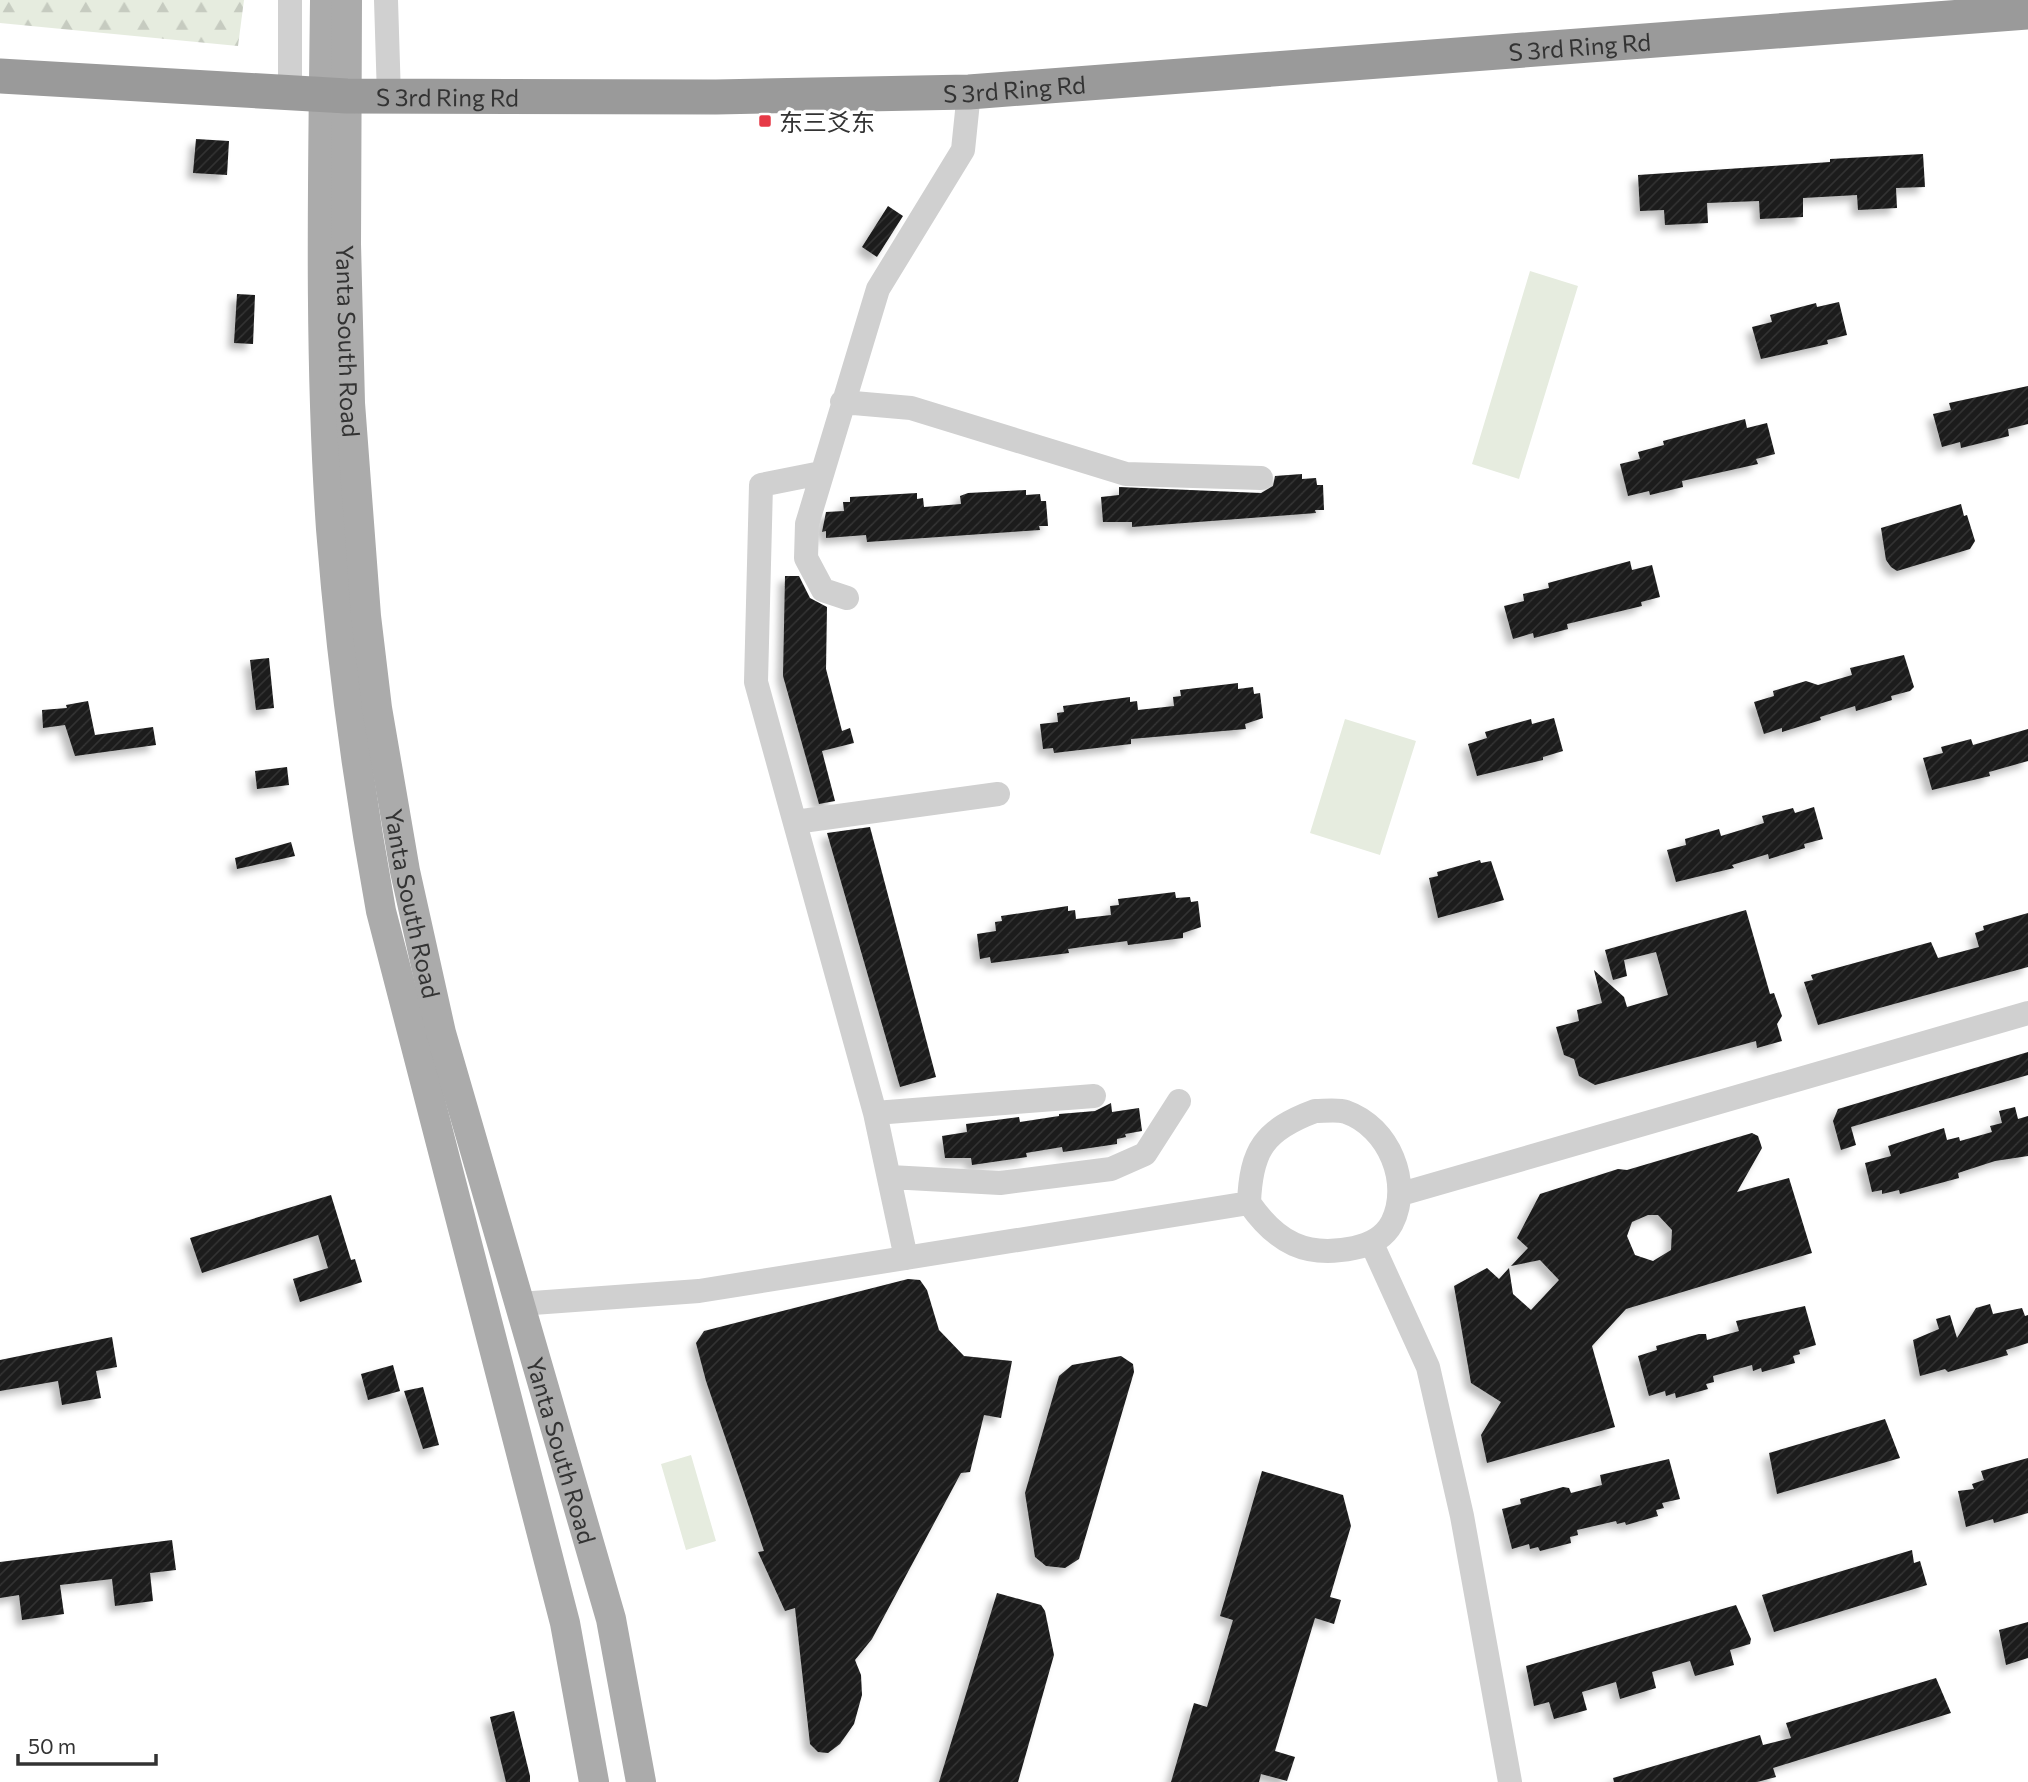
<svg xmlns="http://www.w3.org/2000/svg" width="2028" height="1782" font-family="Commissioner,'Noto Sans SC',sans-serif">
	<defs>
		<pattern id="forest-firs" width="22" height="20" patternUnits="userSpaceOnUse" patternTransform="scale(1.75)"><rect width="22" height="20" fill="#e6ecdf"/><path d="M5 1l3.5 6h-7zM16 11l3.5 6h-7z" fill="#c6cbc0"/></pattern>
		<pattern id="building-hatch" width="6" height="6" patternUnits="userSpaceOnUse" patternTransform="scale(1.75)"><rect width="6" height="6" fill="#1a1a1a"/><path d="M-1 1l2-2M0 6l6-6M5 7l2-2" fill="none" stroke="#333"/></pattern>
		<filter id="shadow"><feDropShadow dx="-6" dy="6" stdDeviation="3.5" flood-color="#0004"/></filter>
	</defs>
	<rect width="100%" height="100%" fill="#fff"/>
	<!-- green -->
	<path fill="#e6ecdf" d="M1530 271 1578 286 1519 479 1472 464Z
		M1345 719 1416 741 1380 855 1310 833Z
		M691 1455 716 1541 686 1550 661 1464Z"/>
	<!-- forest -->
	<path fill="url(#forest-firs)" d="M0 0H244L238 46 0 23Z"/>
	<!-- building -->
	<path fill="url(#building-hatch)" fill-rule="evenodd" filter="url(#shadow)" d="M196 139 229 141 227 175 193 173Z
		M1923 154 1925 187 1896 188 1897 208 1858 210 1857 195 1803 198V217L1760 219 1759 201 1707 203 1708 223 1665 225 1664 210 1640 211 1638 175 1830 162V159Z
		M888 206 903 216 877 257 862 247Z
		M237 294 255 295 253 344 234 343Z
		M1839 302 1847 335 1827 340 1828 344 1761 359 1752 327 1772 322 1770 315 1816 303 1817 307Z
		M2028 386V424L2008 429 2009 436 1961 448 1960 442 1942 447 1933 414 1951 410 1949 403Z
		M1745 419 1747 428 1767 423 1775 454 1756 459 1758 464 1682 481 1683 487 1650 495 1649 491 1628 496 1620 464 1640 459 1638 452 1664 445 1663 441Z
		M1302 474V479L1316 478 1317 485H1323L1324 510H1315L1316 513 1132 527V522H1103L1101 497 1119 495V487L1261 493 1273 486 1275 476Z
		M1026 490V495L1040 494 1041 501H1046L1048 526H1039L1040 530 867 542 866 535 826 538V531L822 532 826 512 844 511 843 502H850V497L917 493V499L923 498 924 507 961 504 960 496 968 493Z
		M1961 504 1964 516 1967 515 1975 541 1970 549 1897 571 1891 567 1886 560 1881 528Z
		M1630 561 1632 570 1652 565 1660 597 1641 602 1642 606 1567 624 1568 629 1534 638 1533 633 1513 639 1504 606 1524 601 1523 594 1549 588 1548 583Z
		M785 576H799L810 598 827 607 826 669 842 731 850 728 854 743 822 751 835 801 819 804 783 676Z
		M1904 655 1914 687 1910 691 1891 696 1892 700 1856 711 1855 706 1820 717 1821 720 1782 732V728L1764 734 1754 702 1774 696 1773 691 1806 681 1818 685 1852 675 1850 668Z
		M269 658 274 708 256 710 250 660Z
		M1238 683V689L1253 687 1254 694 1260 693 1263 718 1245 724 1246 729 1131 739V744L1054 753 1053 748 1043 749 1040 724 1058 722 1057 713 1064 712 1063 706 1130 697V702L1137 701 1138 710 1174 706 1173 697 1181 696 1180 690Z
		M88 701 95 735 153 727 156 745 75 756 65 725 43 728 42 710 67 708 66 705Z
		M1554 718 1563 751 1543 757V760L1477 776 1468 744 1487 738 1485 732 1531 719 1532 724Z
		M2028 729V761L1989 772 1990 776 1932 790 1923 758 1943 753 1941 747 1971 739 1973 745Z
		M287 767 289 785 257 789 255 771Z
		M1814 807 1823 839 1804 844 1805 848 1769 859 1768 854 1732 865 1734 868 1676 882 1667 850 1686 845 1685 839 1719 829 1721 836 1764 823 1762 816 1793 808 1795 813Z
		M870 827 936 1077 900 1087 827 833Z
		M291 842 295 856 237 869 235 858Z
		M1480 860 1481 863 1491 861 1504 900 1438 918 1429 878 1438 876 1437 872Z
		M1175 892 1176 898 1190 897 1191 902 1198 901 1201 927 1183 933V938L1128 945 1127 941 1089 946 1068 949 1069 953 991 963 990 957 980 959 977 934 996 931 995 922 1002 921 1001 916 1068 906V911L1075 910 1076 919 1111 915 1110 906 1119 905 1118 899Z
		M1746 910 1770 994 1774 993 1782 1016 1777 1024 1782 1041 1757 1048 1756 1041 1595 1085 1579 1076 1574 1059 1564 1055 1556 1027 1579 1021 1577 1010 1602 1003 1594 970 1624 997 1627 1007 1668 995 1656 952 1624 960 1627 976 1613 980 1605 950Z
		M2028 913V967L1818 1025 1804 982 1813 980 1811 975 1931 942 1938 958 1979 947 1975 933 1984 930 1983 926Z
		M2028 1052V1075L1851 1127 1856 1145 1841 1150 1833 1121 1838 1109Z
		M1111 1103 1112 1112 1139 1108 1142 1131 1125 1134 1126 1137 1117 1139V1144L1063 1152 1062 1147 1026 1153 1027 1157 972 1165 971 1158H945L942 1136 967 1132 966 1124 1019 1117 1020 1122 1059 1116V1114L1095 1111Z
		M2015 1107 2018 1119 2028 1116V1156L1995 1161 1958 1173 1959 1178 1900 1194 1899 1190 1882 1194V1190L1872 1192 1865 1163 1891 1156 1888 1146 1944 1128 1947 1140 1959 1137 1960 1141 1992 1132 1990 1126 2002 1123 1999 1111Z
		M1752 1133 1758 1136 1762 1148 1737 1192 1789 1178 1812 1253 1626 1309 1592 1346 1615 1427 1487 1463 1481 1435 1501 1402 1471 1383 1454 1286 1487 1268 1499 1279 1509 1268 1513 1294 1531 1310 1559 1280 1540 1260 1511 1266 1528 1248 1517 1238 1540 1194 1618 1169 1627 1170ZM1648 1215H1658L1672 1230 1671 1250 1653 1261 1635 1255 1627 1236 1632 1222Z
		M331 1195 351 1260 355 1259 362 1282 300 1302 293 1279 328 1268 318 1235 202 1273 190 1238Z
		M908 1279 920 1280 927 1290 939 1330 964 1356 1012 1361 1001 1418 984 1415 970 1472 961 1473 872 1639 855 1660 861 1675 862 1695 854 1724 840 1744 828 1753 818 1752 810 1744 795 1608 785 1611 758 1552 764 1551 706 1381 696 1343 704 1331Z
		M1990 1304 1993 1314 2022 1308 2025 1316 2028 1315V1343L2006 1350 2008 1355 1948 1372 1945 1369 1920 1376 1913 1340 1939 1329 1936 1319 1950 1315 1957 1338 1976 1308Z
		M1805 1306 1816 1345 1799 1350 1800 1354 1793 1356 1795 1363 1762 1372 1761 1368 1753 1371 1752 1365 1713 1376 1714 1382 1706 1384 1708 1389 1676 1398 1675 1393 1666 1396 1665 1391 1649 1396 1638 1356 1657 1350 1656 1346 1699 1334H1706L1707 1340 1739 1331 1736 1321Z
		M112 1337 117 1367 96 1371 101 1398 62 1405 58 1381 0 1391V1360Z
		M1121 1356 1133 1364 1134 1372 1079 1559 1065 1568 1046 1566 1035 1557 1025 1493 1059 1376 1072 1365Z
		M393 1365 400 1391 368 1400 361 1374Z
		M423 1387 439 1445 423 1449 404 1391Z
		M1885 1419 1900 1458 1777 1494 1769 1453Z
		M2028 1458V1513L1994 1523 1993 1519 1966 1527 1958 1491 1974 1489 1972 1484 1984 1480 1981 1471Z
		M1669 1459 1680 1499 1662 1503 1664 1508 1656 1510 1658 1516 1626 1525 1625 1522 1617 1524 1616 1521 1577 1530 1578 1535 1570 1537 1571 1543 1540 1551 1538 1547 1530 1549 1529 1544 1512 1549 1502 1509 1521 1504 1520 1499 1563 1487 1569 1488 1571 1493 1602 1485 1600 1475Z
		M1262 1471 1343 1495 1351 1526 1330 1597 1341 1600 1334 1624 1315 1618 1275 1751 1295 1757 1287 1781 1261 1774 1259 1782H1171L1194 1703 1207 1707 1233 1620 1220 1616Z
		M172 1540 176 1570 150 1573 153 1601 115 1606 112 1579 60 1585 64 1614 22 1620 19 1595 0 1598V1562Z
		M1912 1550 1914 1563 1920 1561 1927 1585 1774 1632 1762 1595Z
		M997 1593 1041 1605 1045 1611 1054 1655 1018 1782H939Z
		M1736 1605 1751 1639 1750 1644 1730 1650 1734 1665 1695 1676 1690 1661 1652 1672 1656 1688 1620 1699 1616 1682 1582 1692 1587 1710 1554 1719 1549 1702 1534 1706 1526 1666Z
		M2028 1622V1658L2006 1665 1999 1630Z
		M1936 1678 1951 1713 1773 1768 1776 1777 1757 1782H1614L1613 1778 1760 1735 1763 1745 1791 1738 1786 1723Z
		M514 1711 530 1776V1782H506L490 1717Z"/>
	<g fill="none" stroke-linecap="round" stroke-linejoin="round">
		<!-- minor -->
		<path stroke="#d0d0d0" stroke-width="24" d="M290 0V94
			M386 0 389 97
			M842 402 911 408 1126 474 1261 478
			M821 473 761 485 756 682 875 1113 906 1258
			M847 598 823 590 806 558 807 524 878 289 963 150 969 92
			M795 822 998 794
			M1315 1111C1324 1111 1338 1109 1346 1112 1389 1127 1412 1183 1392 1223 1384 1238 1369 1245 1354 1248 1306 1258 1277 1243 1249 1203 1251 1150 1264 1130 1315 1111Z
			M875 1113 1094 1096
			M890 1177 1000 1183 1111 1169 1145 1154 1179 1101
			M1401 1194 2028 1013
			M1372 1244 1428 1367 1462 1516 1510 1782
			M519 1304 699 1291 1249 1203"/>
		<!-- major -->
		<g stroke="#ababab" stroke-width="30">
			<path d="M325 0C323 176 319 353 331 529 341 657 358 785 381 911L565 1623 594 1782"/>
			<path id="s1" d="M347 0 346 244 350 403 366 616 377 708 405 871 441 1033 611 1619 641 1782"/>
		</g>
		<!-- highway -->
		<path stroke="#9a9a9a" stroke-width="35" id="s2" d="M0 76 347 96 716 97 969 92 2028 12"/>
	</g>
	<!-- markers -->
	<rect fill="#e63946" stroke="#fff" stroke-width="2.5" x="758" y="114" width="14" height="14" rx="3.5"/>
	<g text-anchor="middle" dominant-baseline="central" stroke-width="7" stroke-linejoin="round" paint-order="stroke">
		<!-- street labels -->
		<g font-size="24" fill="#333" stroke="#fff">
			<text stroke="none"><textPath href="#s2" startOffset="1582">S 3rd Ring Rd</textPath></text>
			<text stroke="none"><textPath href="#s2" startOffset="1015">S 3rd Ring Rd</textPath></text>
			<text stroke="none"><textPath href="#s2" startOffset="448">S 3rd Ring Rd</textPath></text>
			<text stroke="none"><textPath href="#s1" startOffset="341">Yanta South Road</textPath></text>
			<text stroke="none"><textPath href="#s1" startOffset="908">Yanta South Road</textPath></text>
			<text stroke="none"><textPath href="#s1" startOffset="1475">Yanta South Road</textPath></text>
		</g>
		<!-- poi labels -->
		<g font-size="24" fill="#333" stroke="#fff" text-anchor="start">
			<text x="779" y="121">东三爻东</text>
		</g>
	</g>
	<!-- scale -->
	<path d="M18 1754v10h138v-10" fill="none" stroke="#333333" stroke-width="3.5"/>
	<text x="28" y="1754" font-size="21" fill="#333333" stroke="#ffffff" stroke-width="5" paint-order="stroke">50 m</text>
</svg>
